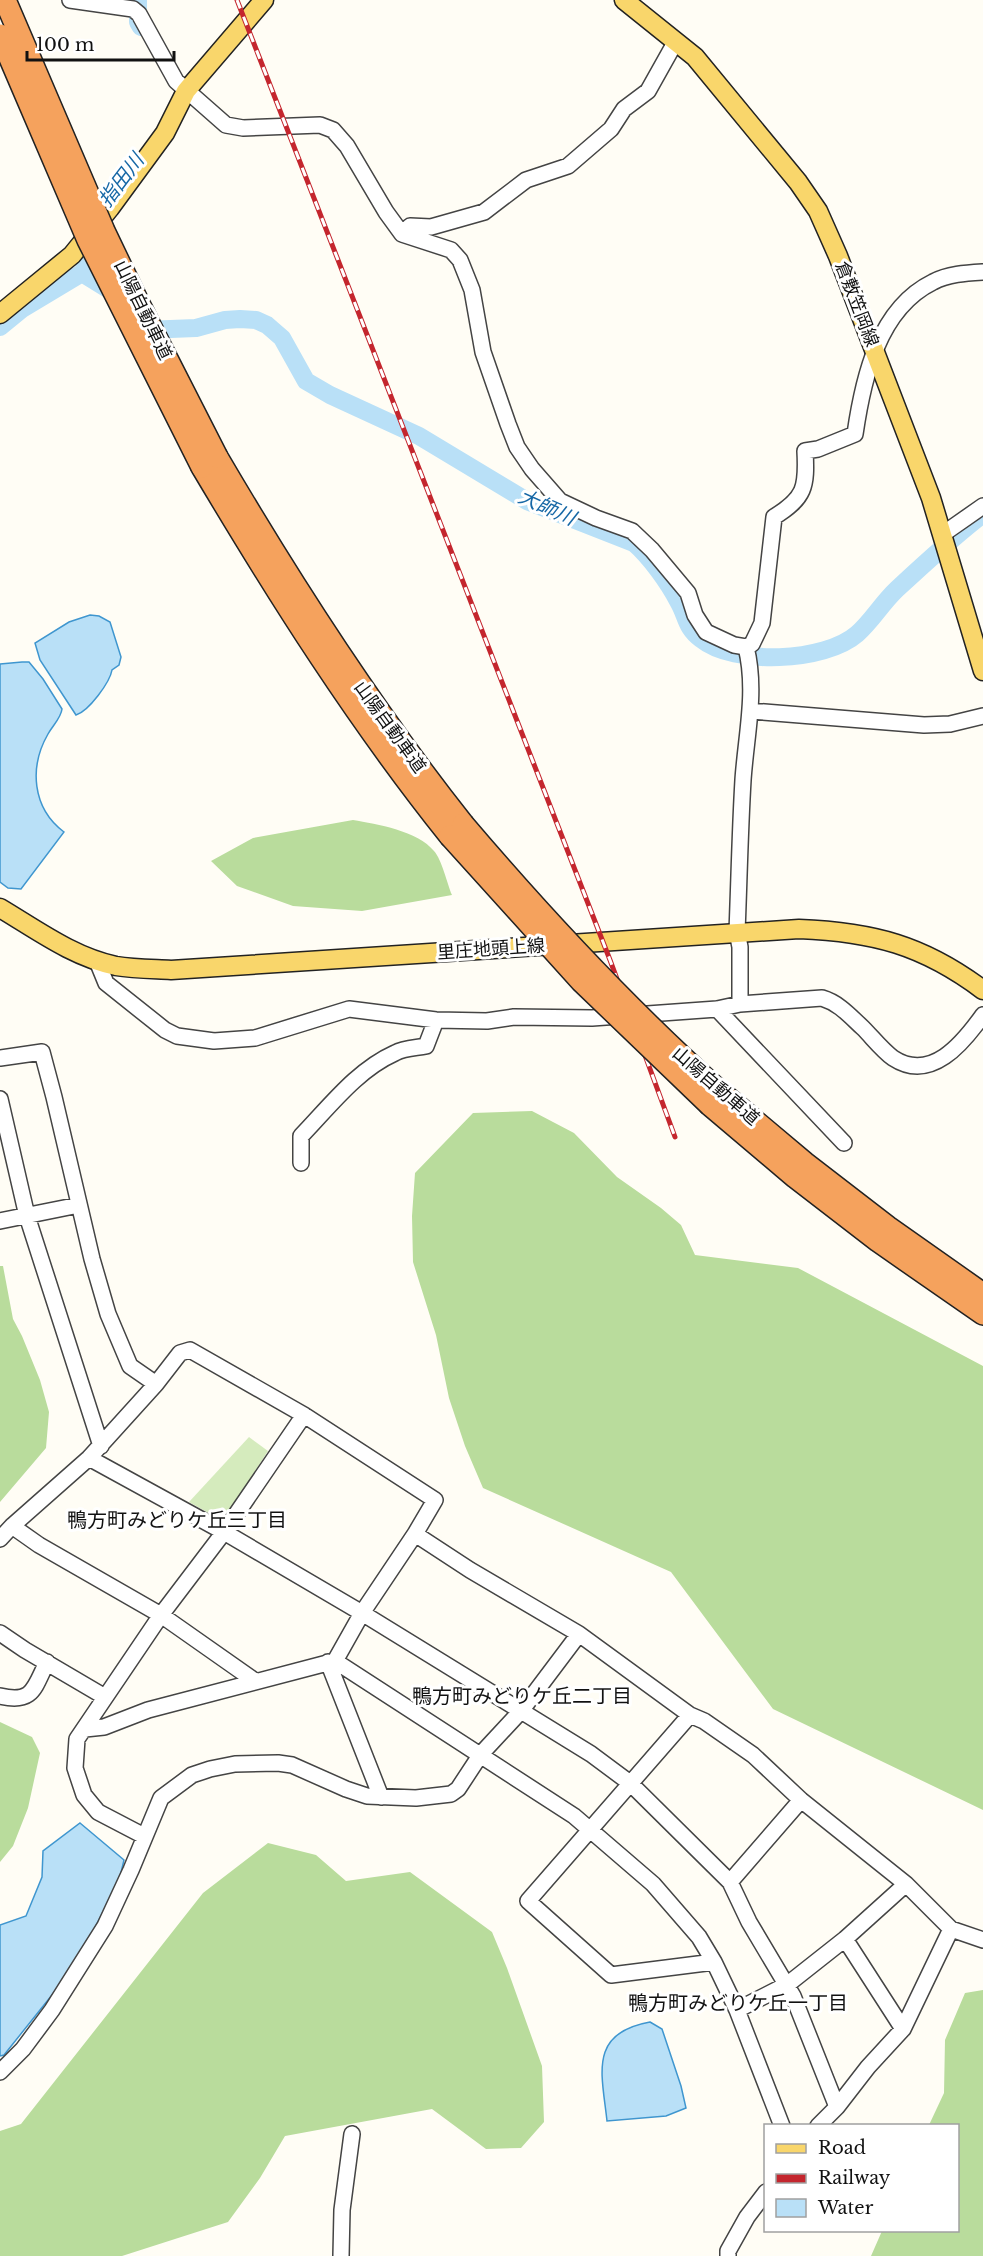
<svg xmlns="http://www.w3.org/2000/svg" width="983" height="2256" font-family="'Libre Baskerville','Noto Sans JP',serif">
	<rect width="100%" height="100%" fill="#fffdf5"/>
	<!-- green -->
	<path fill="#d5ebbd" d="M249 1437 268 1451 223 1521 189 1502Z"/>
	<!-- forest -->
	<path fill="#b9dc9c" d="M353 820C377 824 418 831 434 851 442 860 447 883 452 895L362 911 293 906 237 886 211 861 253 838Z
		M532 1111 574 1133 617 1177 661 1208 681 1225 695 1255 798 1268 983 1366V1810L773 1709 671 1572 483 1488 465 1446 449 1398 436 1335 413 1262 412 1216 415 1173 473 1113Z
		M0 1266H3L13 1319 22 1336 40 1380 49 1412 46 1448 0 1502Z
		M0 1722 32 1737 40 1753 28 1808 13 1846 0 1862Z
		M268 1843 316 1855 346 1881 410 1872 492 1932 507 1968 542 2066 544 2122 521 2148 486 2149 432 2109 285 2136 260 2178 228 2222 122 2256H0V2131L21 2124 203 1893Z
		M983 1990V2256H871L882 2231 958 2230V2126L929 2125 944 2093 945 2040 965 1993Z"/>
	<!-- water -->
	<path fill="#b9e0f7" stroke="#3f96cf" stroke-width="1.5" d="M90 615 99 616 110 622 121 657 119 665 112 670C110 682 89 711 76 715L40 660 35 643 69 622Z
		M22 662H29L43 679 62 709C61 718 53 725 48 734 29 767 32 808 64 832L21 889 8 888 0 882V664Z
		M80 1823 124 1860 119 1881 89 1939 60 1985 4 2055 0 2056V1925L26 1916 42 1877 43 1851Z
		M650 2022 662 2029 681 2086 686 2108 666 2116 607 2121C602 2074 588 2033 650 2022Z"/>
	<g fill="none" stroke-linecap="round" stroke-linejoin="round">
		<!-- river -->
		<path stroke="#b9e0f7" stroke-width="18" d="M138 0V22L141 27
			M82 273 116 294
			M0 327 22 309 82 273 87 264
			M142 327 145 330 196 328 225 320 240 319 256 320 267 325 282 338 306 381 330 395 419 436 527 501 634 543C650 557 668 582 678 601 687 616 685 627 701 639 734 666 825 662 857 634 872 621 882 603 897 589 925 563 953 537 983 514"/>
		<defs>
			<path id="minor" d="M70 0 133 9 139 14 176 81 226 125 243 128 320 125 333 130 347 146 386 212 402 234 451 250 460 260 472 290 483 352 508 424 517 447 532 469 560 501 596 518 632 531 652 550 688 593 695 615 706 632 734 645 746 647
				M402 234 410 226 431 227 484 212 526 180 568 166 611 129 624 109 648 91 676 41
				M943 534 983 506
				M751 711 924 725 950 724 983 716
				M97 961 106 983 165 1030 177 1036 214 1041 255 1038 349 1009 436 1020 487 1021 514 1017 592 1018 717 1009 740 1004 822 998C839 1003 850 1016 863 1028 872 1037 882 1050 893 1058 931 1083 963 1043 983 1015
				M740 1004V947L737 932C739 882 740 831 743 780 746 735 757 691 746 647L752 644 762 623 774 517C805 498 807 487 805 451L818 449 855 434C863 379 878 309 933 282 948 274 966 273 983 272
				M717 1009 844 1143
				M0 1058 42 1052 54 1097 92 1259 108 1314 130 1366 156 1384
				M0 1099 27 1216 101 1446
				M301 1163V1136C330 1106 357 1070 395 1053 404 1048 416 1048 426 1046L436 1020
				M0 1221 79 1205
				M89 1458 224 1532 362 1613 591 1754 630 1783 730 1882 749 1922 793 1996 837 2107
				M12 1526 39 1545 161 1615 255 1681
				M415 1534 470 1570 579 1634 690 1715 704 1721 753 1755 801 1800 906 1884 951 1929 983 1940
				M0 1539 12 1526 89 1458 156 1384 180 1353 190 1350 304 1415 435 1500 415 1534 362 1613 335 1661
				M0 1633 25 1650 105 1697
				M328 1662 381 1797
				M0 1696C33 1704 34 1688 47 1662
				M690 1715 528 1901 611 1975 714 1962
				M85 1729 104 1727 148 1710 335 1661 574 1816 653 1884 699 1937 714 1962 737 2010 782 2126
				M144 1836 98 1812 84 1795 75 1768 77 1739 161 1615 224 1532 304 1415
				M730 1882 801 1800
				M845 1939 903 2029
				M737 2010 788 1984 845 1939 906 1884
				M0 2072 23 2049 52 2010 105 1926 131 1870 161 1798 192 1775 210 1769 235 1764 278 1763 292 1765 346 1789 367 1796 416 1798 451 1794 458 1789 481 1754 521 1711 579 1634
				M818 2126 837 2107 868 2067 903 2029 951 1929
				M341 2256 342 2210 352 2134
				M728 2256V2251L747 2217 766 2192"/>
			<path id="major" d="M624 0 695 57 798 182 818 211 838 256 931 498 983 671
				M0 314 72 255 110 208 165 133 186 91 264 0
				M0 908C37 930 73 957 116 966 134 969 153 969 171 970L799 929C873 932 923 945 983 990"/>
			<path id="highway" d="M217 457C292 585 371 708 463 824
				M202 467C278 595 357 720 450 836
				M717 1089 805 1163 888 1227 983 1294
				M710 1105 795 1177 878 1241 983 1314"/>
		</defs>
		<!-- minor casing -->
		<use href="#minor" stroke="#444" stroke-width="18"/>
		<!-- major casing -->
		<use href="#major" stroke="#222" stroke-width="21"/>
		<!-- highway casing -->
		<use href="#highway" stroke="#222" stroke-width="24"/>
		<!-- minor -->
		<use href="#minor" stroke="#fff" stroke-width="15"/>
		<!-- major -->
		<use href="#major" stroke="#f9d66b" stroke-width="18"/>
		<!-- highway -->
		<use href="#highway" stroke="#f5a25d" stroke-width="21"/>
		<defs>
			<path id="rail" d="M237 0 610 960 675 1137"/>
		</defs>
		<!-- rail casing -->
		<use href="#rail" stroke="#c4262e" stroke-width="5"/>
		<!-- rail -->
		<use href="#rail" stroke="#fff" stroke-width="3" stroke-dasharray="9" stroke-linecap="butt"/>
		<defs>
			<path id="highway-bridge" d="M5 0 104 231 138 302 217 457
				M0 35 88 240 202 467
				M463 824C543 918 626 1007 717 1089
				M450 836 581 981 710 1105"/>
		</defs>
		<!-- highway-bridge casing -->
		<use href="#highway-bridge" stroke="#222" stroke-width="24" stroke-linecap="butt"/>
		<!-- highway-bridge -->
		<use href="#highway-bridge" stroke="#f5a25d" stroke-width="21"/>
	</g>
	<g text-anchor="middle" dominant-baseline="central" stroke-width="6" stroke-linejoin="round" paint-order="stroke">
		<!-- street labels -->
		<g font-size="18" fill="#111" stroke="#fff">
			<text transform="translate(857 304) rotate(69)">倉敷笠岡線</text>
			<text transform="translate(143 310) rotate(64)">山陽自動車道</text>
			<text transform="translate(390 727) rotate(54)">山陽自動車道</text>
			<text transform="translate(491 949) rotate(-4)">里庄地頭上線</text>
			<text transform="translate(716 1086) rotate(41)">山陽自動車道</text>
		</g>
		<!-- water labels -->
		<g font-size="20" font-style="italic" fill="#1768a6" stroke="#fff">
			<text transform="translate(121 180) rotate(-53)">指田川</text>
			<text transform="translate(547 507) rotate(24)">大師川</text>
		</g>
		<!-- neighbourhood labels -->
		<g font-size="20" fill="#111" stroke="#fff">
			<text x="177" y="1520">鴨方町みどりケ丘三丁目</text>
			<text x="522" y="1696">鴨方町みどりケ丘二丁目</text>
			<text x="738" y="2003">鴨方町みどりケ丘一丁目</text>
		</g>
	</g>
	<!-- legend -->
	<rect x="764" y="2124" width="195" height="108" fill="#ffffff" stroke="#a0a0a0" stroke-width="1.5"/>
	<rect x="776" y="2144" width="30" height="9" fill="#f9d66b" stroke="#a0a0a0" stroke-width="1.5"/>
	<text x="818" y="2154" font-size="18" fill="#111111">Road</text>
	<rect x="776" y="2174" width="30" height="9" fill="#c4262e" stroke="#a0a0a0" stroke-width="1.5"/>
	<text x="818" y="2184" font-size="18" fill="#111111">Railway</text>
	<rect x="776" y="2199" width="30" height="18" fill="#b9e0f7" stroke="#a0a0a0" stroke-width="1.5"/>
	<text x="818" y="2214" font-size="18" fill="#111111">Water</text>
	<!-- scale -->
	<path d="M27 51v9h147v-9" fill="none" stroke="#111111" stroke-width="3"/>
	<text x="36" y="51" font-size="18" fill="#111111" stroke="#ffffff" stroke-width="4.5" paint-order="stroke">100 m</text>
</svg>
